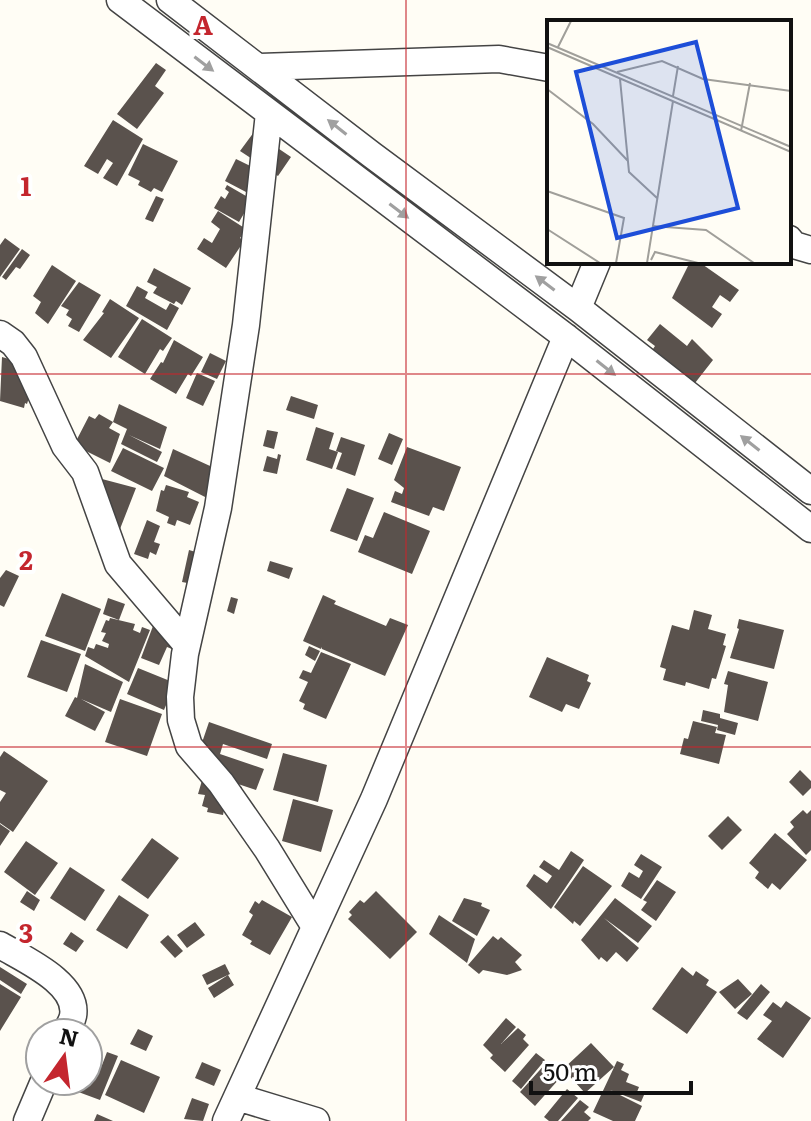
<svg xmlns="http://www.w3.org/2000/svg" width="811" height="1121" font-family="Literata,serif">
	<rect width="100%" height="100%" fill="#fffdf5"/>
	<!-- building -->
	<path fill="#5a524d" d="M156 63 166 70 155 86 164 93 137 129 117 114Z
		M113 120 143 139 117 186 103 178 113 163 107 159 98 174 84 166Z
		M254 132 291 157 278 176 240 151Z
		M143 144 178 161 162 192 154 188 151 192 138 185 140 181 128 175Z
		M236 159 273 177 261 200 225 181Z
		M227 185 265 207 246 210 239 222 214 208 221 196 225 199 229 192 225 189Z
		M156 196 164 199 153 222 145 219Z
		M218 211 246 229 240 238 244 241 226 268 197 249 204 238 212 243 220 229 211 222Z
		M5 238 20 249 0 277V245Z
		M22 249 30 255 20 269 16 267 6 280 2 277Z
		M690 262H699L739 290 730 302 720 295 712 307 722 314 712 328 672 298Z
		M52 265 76 281 48 324 35 313 41 302 33 296Z
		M154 268 191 288 182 305 176 301 174 304 153 293 157 287 147 282Z
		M79 282 101 295 79 332 68 326 72 319 66 315 69 310 61 306Z
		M137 286 148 292 145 298 166 310 170 303 179 308 167 330 126 306Z
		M110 299 139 318 111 358 83 340 104 313 102 312Z
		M142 319 172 338 163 351 160 349 145 374 118 357Z
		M660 324 687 346 692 339 713 360 695 383 653 349 655 346 647 340Z
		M174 340 203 357 191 376 188 374 176 394 150 379 161 362 163 363Z
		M210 353 226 361 217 379 201 372Z
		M2 357 44 369 39 387 33 385 27 404 25 403 24 408 0 401Z
		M197 373 215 381 203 406 186 398Z
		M291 396 318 405 314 419 286 410Z
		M119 404 167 427 160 449 129 435 162 452 157 462 121 444 127 429 113 422Z
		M99 414 113 422 109 428 120 434 110 463 74 445 89 416 95 419Z
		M316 427 334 433 329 449 338 452 332 469 306 460Z
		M267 430 278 432 274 449 263 446Z
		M389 433 403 439 392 465 378 459Z
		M341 437 365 445 355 476 336 469 342 453 336 451Z
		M407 447 461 467 444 511 433 507 429 516 391 502 395 491 402 494 404 488 394 480Z
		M123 448 164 468 152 491 111 471Z
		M173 449 221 471 207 498 164 476Z
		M278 454 281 455 277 474 263 471 267 456 277 459Z
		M102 479 136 488 120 529 104 523 91 507 81 502 90 480 100 484Z
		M166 485 189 492 187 497 199 502 190 525 177 520 175 526 167 523 169 517 156 511 161 490 164 491Z
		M347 488 374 498 357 541 330 531Z
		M384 512 430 531 412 574 358 552 365 535 373 538Z
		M147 520 160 526 154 542 160 544 156 555 150 552 148 559 134 554Z
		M189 550 199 553 193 584 182 582Z
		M270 561 293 568 289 579 267 571Z
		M6 570 19 576 4 607 0 605V578Z
		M62 593 101 609 85 651 45 636Z
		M323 595 336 601 334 604 386 626 390 618 408 625 385 676 322 649V647L321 649 303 641Z
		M231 597 238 599 234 614 227 611Z
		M108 598 125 604 119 620 103 614Z
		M694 610 712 615 708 629 726 634 723 645 726 646 716 679 712 678 709 689 686 682 685 686 663 680 666 669 660 667 672 625 689 630Z
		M110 618 135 624 133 630 140 633 142 627 150 630 129 682 85 656 88 647 94 649 96 644 108 648 109 644 102 641 106 633 101 632 106 620 109 621Z
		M739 619 784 630 774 669 730 658 739 629 737 628Z
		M153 626 188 639 182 653 167 647 159 665 141 658Z
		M41 640 81 654 67 692 27 677Z
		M309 646 320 651 315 661 305 655Z
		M321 652 351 664 326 719 303 709 305 704 299 701 308 682 299 678 303 670 311 673Z
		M547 657 589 675 587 681 591 683 579 709 566 704 562 712 529 697Z
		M85 664 123 682 111 712 81 699 105 712 95 731 65 716 75 697 77 698Z
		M138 668 175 683 164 710 127 694Z
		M728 671 768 682 758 721 724 712 728 685 724 684Z
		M120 699 162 714 147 756 105 742Z
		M703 710 720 714V718L738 723 735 735 717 730 718 725 701 721Z
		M693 721 717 727 715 733 726 735 719 764 680 754 684 738 688 739Z
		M209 722 272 744 267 759 223 744 220 754 264 769 256 790 193 769Z
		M4 751 48 781 13 832 0 823V802L6 793 0 790V757Z
		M283 753 327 765 318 802 273 790Z
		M800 770 811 781V788L803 796 789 782Z
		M203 777 242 787 237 806 224 810 223 815 207 812 208 808 202 806 205 795 198 794Z
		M293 799 333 810 321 852 282 841Z
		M803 810 807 814 811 810V850L806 855 787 834 794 827 790 822Z
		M728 816 742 830 722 850 708 836Z
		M0 824 10 831 0 846Z
		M775 833 807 860 780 890 772 883 768 889 755 878 759 872 749 863Z
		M152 838 179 858 148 899 121 880Z
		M26 841 58 863 35 895 4 872Z
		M571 851 584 860 551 909 526 886 534 874 547 883 552 876 539 867 544 860 559 870Z
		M641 854 662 867 641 899 621 886 629 872 639 878 643 871 634 865Z
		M583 866 612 886 580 926 574 921 573 924 554 907Z
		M70 867 105 890 85 921 50 898Z
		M657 880 676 892 656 921 641 910 647 902 643 900Z
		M27 891 40 900 34 911 20 902Z
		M376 891 417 932 390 959 348 919 352 915 349 912 360 900 364 903Z
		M119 895 149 915 127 949 96 930Z
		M464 898 482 903 481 906 490 910 477 936 452 921Z
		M615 898 652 926 638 943 604 918 639 948 627 962 616 952 607 962 601 957 599 960 581 940Z
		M262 900 292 917 270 955 250 944 252 941 242 935 253 915 249 912 255 901 259 904Z
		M439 915 475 939 467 963 429 934Z
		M195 922 205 935 187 948 177 935Z
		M71 932 84 941 76 952 63 944Z
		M168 935 183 951 175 958 160 942Z
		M493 936 498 940 501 937 522 955 515 962 522 970 507 975 483 970 479 974 468 965Z
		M225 964 230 974 207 985 202 975Z
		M0 967 27 984 21 994 0 980Z
		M682 967 693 976 696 971 709 980 706 985 717 992 687 1034 652 1009Z
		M228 975 234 985 214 998 208 988Z
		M738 979 752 994 735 1009 719 992Z
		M0 984 21 997 0 1031Z
		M761 984 770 992 747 1020 737 1013Z
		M786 1001 811 1018 783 1058 757 1039 772 1021 763 1015 773 1002 781 1008Z
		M506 1018 516 1027 501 1044 518 1028 526 1035 523 1039 529 1045 505 1072 490 1058 493 1055 483 1045Z
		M138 1029 153 1036 146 1051 130 1044Z
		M591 1043 614 1067 585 1093 563 1069Z
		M107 1052 118 1056 100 1100 73 1090 77 1081H88V1059L102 1065Z
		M536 1053 545 1060 521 1089 512 1081Z
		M121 1060 160 1077 144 1113 105 1095Z
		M617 1061 624 1064 621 1070 629 1074 626 1082 639 1087 637 1092 644 1095 641 1102 610 1090 642 1106 635 1121H613L593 1112Z
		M202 1062 221 1070 214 1086 195 1078Z
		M547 1062 556 1070 554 1073 560 1078 535 1106 520 1092Z
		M567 1089 578 1098 558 1121H549L544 1117Z
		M192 1098 209 1104 203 1121 184 1119Z
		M580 1100 589 1107 584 1112 591 1118 588 1121H561Z
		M97 1114 113 1121H94Z"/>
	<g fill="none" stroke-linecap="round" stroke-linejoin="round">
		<defs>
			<path id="minor" d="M120 0 566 337 811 529
				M170 0 372 155 578 308 811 491
				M260 67 499 59 549 68
				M269 113 246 325 218 508 185 654 180 697 181 720 189 746 221 783 267 849 315 927
				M789 239 794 245 811 250
				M578 308 597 262
				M0 334 13 343 24 357 65 446 85 472 118 564 187 645
				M0 945C23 959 79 983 73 1016 72 1021 68 1028 65 1033
				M237 1097 316 1121
				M27 1121 44 1081
				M226 1121 374 799 566 337"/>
		</defs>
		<!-- minor casing -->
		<use href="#minor" stroke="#444" stroke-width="29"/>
		<!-- minor -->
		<use href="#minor" stroke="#fff" stroke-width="26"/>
	</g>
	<!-- one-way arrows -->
	<defs><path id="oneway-solid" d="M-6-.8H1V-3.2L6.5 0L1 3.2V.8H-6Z" transform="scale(2)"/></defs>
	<g fill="#a0a0a0">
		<use href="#oneway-solid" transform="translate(204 64) rotate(37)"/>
		<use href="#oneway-solid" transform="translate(337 127) rotate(-142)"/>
		<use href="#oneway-solid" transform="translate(399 211) rotate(37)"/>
		<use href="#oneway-solid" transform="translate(545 283) rotate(-143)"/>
		<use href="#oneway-solid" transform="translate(606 368) rotate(38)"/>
		<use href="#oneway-solid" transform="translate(750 443) rotate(-142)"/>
	</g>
	<!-- grid -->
	<path fill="none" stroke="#c4262e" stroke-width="2" stroke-opacity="0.55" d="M406 0V1121M0 374H811M0 747H811"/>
	<!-- overview -->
	<g transform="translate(547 20)">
		<rect width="244" height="244" fill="#fffdf5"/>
		<path fill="none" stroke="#a09f9a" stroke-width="2" d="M0 23 244 127M0 27 244 132M11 27 24 1M70 52 115 41 156 59 244 71M73 59 82 152 110 178M0 69 46 104 81 141M126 76 131 46M194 111 203 63M0 171 77 198 69 243M105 206 159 210 207 243M0 209 53 243M104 240 108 232 151 243M100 243 126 81"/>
		<path fill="#1d4ed8" fill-opacity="0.15" stroke="#1d4ed8" stroke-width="4" d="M149 22 191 188 70 218 29 52Z"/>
		<rect width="244" height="244" fill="none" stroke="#111" stroke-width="4"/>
	</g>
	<g font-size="26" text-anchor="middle" font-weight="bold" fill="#c4262e" stroke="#fff" stroke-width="8" stroke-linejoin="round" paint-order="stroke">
		<text x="203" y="35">A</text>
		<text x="26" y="196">1</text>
		<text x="26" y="570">2</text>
		<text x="26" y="943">3</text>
	</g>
	<!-- north arrow -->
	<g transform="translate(64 1057) rotate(14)"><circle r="38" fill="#ffffff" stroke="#a0a0a0" stroke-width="2"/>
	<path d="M0-6L14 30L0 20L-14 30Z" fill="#c4262e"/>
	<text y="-12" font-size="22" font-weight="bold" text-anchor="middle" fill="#111111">N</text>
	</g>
	<!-- scale -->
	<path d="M531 1081v12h160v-12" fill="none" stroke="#111111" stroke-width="4"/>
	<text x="543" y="1081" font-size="24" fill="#111111" stroke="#ffffff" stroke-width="6" paint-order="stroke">50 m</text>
</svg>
